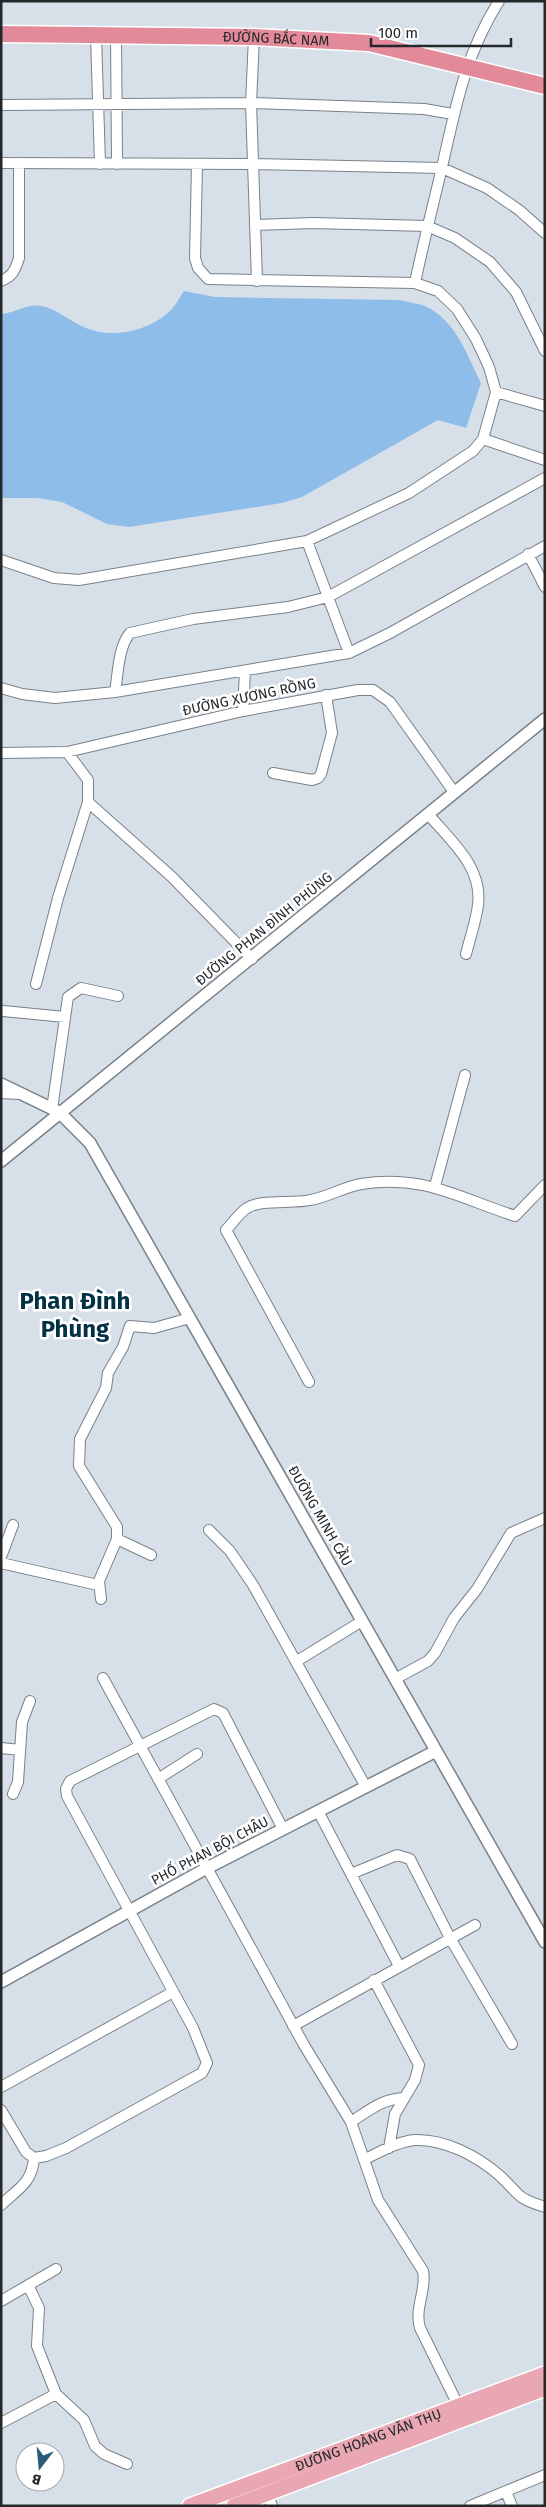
<svg xmlns="http://www.w3.org/2000/svg" width="546" height="2507" font-family="'Fira Sans',sans-serif">
	<rect width="100%" height="100%" fill="#d7e0e8"/>
	<!-- water -->
	<path fill="#8fbdea" d="M184 291 215 297 399 300C407 302 417 303 425 306 456 320 467 355 481 383L466 428 438 420 302 497 282 503 129 527 107 524 62 502 37 498H1V314C16 313 26 303 42 306 57 309 71 322 86 328 112 339 147 331 168 313 175 307 179 298 184 291Z"/>
	<g fill="none" stroke-linecap="round" stroke-linejoin="round">
		<defs>
			<path id="minor" d="M96 35 100 164
				M116 35 117 164
				M254 37 251 103 257 281
				M1 105 251 103 424 109 453 114
				M1 163 253 164 442 168 487 188 519 210 545 233
				M255 225 313 223 427 226 455 238 490 262 516 292 545 351
				M1 281C13 276 15 270 19 258V163
				M415 283C423 244 433 206 442 167 456 106 465 55 499 1
				M496 392 545 406
				M483 439 545 460
				M307 541 349 653
				M528 554 545 587
				M1 560 54 578 79 580 307 541 409 493 473 451 483 439 496 392 489 367 476 339 457 309 438 291 415 283 208 279 198 268 195 258 197 164
				M1 688 22 694 55 698 115 692 349 653 390 633 545 546
				M115 692C118 675 118 647 130 633L193 619 288 607 328 597 545 478
				M243 711 245 671
				M67 752 88 780V802L172 877 252 959
				M1 753 67 752 243 711 358 690H373L390 702 454 792
				M273 773 312 780 318 778 321 774 332 733 326 695
				M428 814C450 840 483 867 478 905 476 921 470 938 466 954
				M36 984 58 898 88 802
				M3 1011 65 1017
				M1 1093 20 1094
				M52 1109 68 997 81 988 118 996
				M435 1186 465 1075
				M309 1382 226 1230C232 1224 239 1213 247 1208 260 1199 293 1204 310 1200 328 1197 344 1187 361 1184 423 1174 459 1198 515 1216L545 1185
				M209 1530 230 1551 253 1585 366 1787
				M117 1539 151 1555
				M1 1557 13 1525
				M1 1563 98 1585
				M101 1599 99 1581 117 1539V1527L79 1466 80 1439 106 1388 108 1373 123 1347 130 1326 154 1328 190 1318
				M297 1661 362 1621
				M103 1678 304 2045 351 2122 378 2200 423 2271C427 2290 414 2308 420 2328L459 2407
				M395 1679 428 1661 435 1653 454 1618 477 1589 511 1533 545 1518
				M1 1748 20 1750
				M158 1779 197 1754
				M13 1794 18 1782 22 1722 30 1701
				M318 1811 399 1966
				M351 1874 397 1855 410 1859 450 1938 512 2044
				M374 1980 419 2065 415 2080 395 2114 389 2148
				M293 2026 475 1925
				M1 2087 173 1992
				M1 2110 26 2152 34 2158 46 2156 66 2148 202 2073 207 2063 193 2028 67 1796 66 1789 70 1781 214 1709 223 1713 283 1829
				M351 2122C368 2111 382 2099 403 2098
				M365 2159C380 2152 399 2141 415 2140 445 2139 477 2156 499 2175 520 2194 515 2198 545 2207
				M1 2205C19 2188 32 2183 34 2158
				M28 2285 39 2308 37 2346 56 2394 84 2420 95 2446 104 2454 127 2464
				M1 2301 56 2269
				M1 2423 56 2394
				M506 2492 512 2506
				M267 2493 272 2506
				M470 2506 545 2475"/>
			<path id="tertiary" d="M1 1084 59 1112 90 1143 545 1942
				M1 1161 545 719
				M1 1982 207 1868 436 1751"/>
			<g id="primary">
				<path id="s1" d="M190 2506 545 2374"/>
				<path d="M234 2506 545 2388"/>
			</g>
			<g id="trunk">
				<path id="s2" d="M1 34 254 37 369 43 545 86"/>
			</g>
		</defs>
		<!-- minor casing -->
		<use href="#minor" stroke="#798189" stroke-width="12"/>
		<!-- tertiary casing -->
		<use href="#tertiary" stroke="#798189" stroke-width="14"/>
		<!-- primary casing -->
		<use href="#primary" stroke="#fff" stroke-width="18"/>
		<!-- trunk casing -->
		<use href="#trunk" stroke="#fff" stroke-width="19"/>
		<!-- minor -->
		<use href="#minor" stroke="#fff" stroke-width="10"/>
		<!-- tertiary -->
		<use href="#tertiary" stroke="#fff" stroke-width="11"/>
		<!-- primary -->
		<use href="#primary" stroke="#e9a7b3" stroke-width="15"/>
		<!-- trunk -->
		<use href="#trunk" stroke="#e28a9a" stroke-width="16"/>
	</g>
	<g text-anchor="middle" dominant-baseline="central" stroke-width="5" stroke-linejoin="round" paint-order="stroke">
		<!-- street labels -->
		<g font-size="14" fill="#25282b" stroke="#fff">
			<text stroke="none"><textPath href="#s2" startOffset="275">ĐƯỜNG BẮC NAM</textPath></text>
			<text transform="translate(249 697) rotate(-12)">ĐƯỜNG XƯƠNG RỒNG</text>
			<text transform="translate(264 929) rotate(-39)">ĐƯỜNG PHAN ĐÌNH PHÙNG</text>
			<text transform="translate(320 1516) rotate(60)">ĐƯỜNG MINH CẦU</text>
			<text transform="translate(210 1851) rotate(-28)">PHỐ PHAN BỘI CHÂU</text>
			<text stroke="none"><textPath href="#s1" startOffset="190">ĐƯỜNG HOÀNG VĂN THỤ</textPath></text>
		</g>
		<!-- town labels -->
		<g font-size="24" font-weight="bold" fill="#023146" stroke="#fff">
			<text x="75" y="1301">Phan Đình<tspan x="75" dy="28">Phùng</tspan></text>
		</g>
	</g>
	<!-- border -->
	<rect width="546" height="2507" fill="none" stroke="#25282b" stroke-width="5"/>
	<!-- north arrow -->
	<g transform="translate(40 2467) rotate(196)"><circle r="24" fill="#ffffff" stroke="#a8a9aa"/>
	<path d="M0-4L9 19L0 12L-9 19Z" fill="#265c77"/>
	<text y="-8" font-size="14" font-weight="bold" text-anchor="middle" fill="#25282b">B</text>
	</g>
	<!-- scale -->
	<path d="M371 38v8h140v-8" fill="none" stroke="#25282b" stroke-width="2.5"/>
	<text x="378" y="38" font-size="15" fill="#25282b" stroke="#ffffff" stroke-width="4" paint-order="stroke">100 m</text>
</svg>
